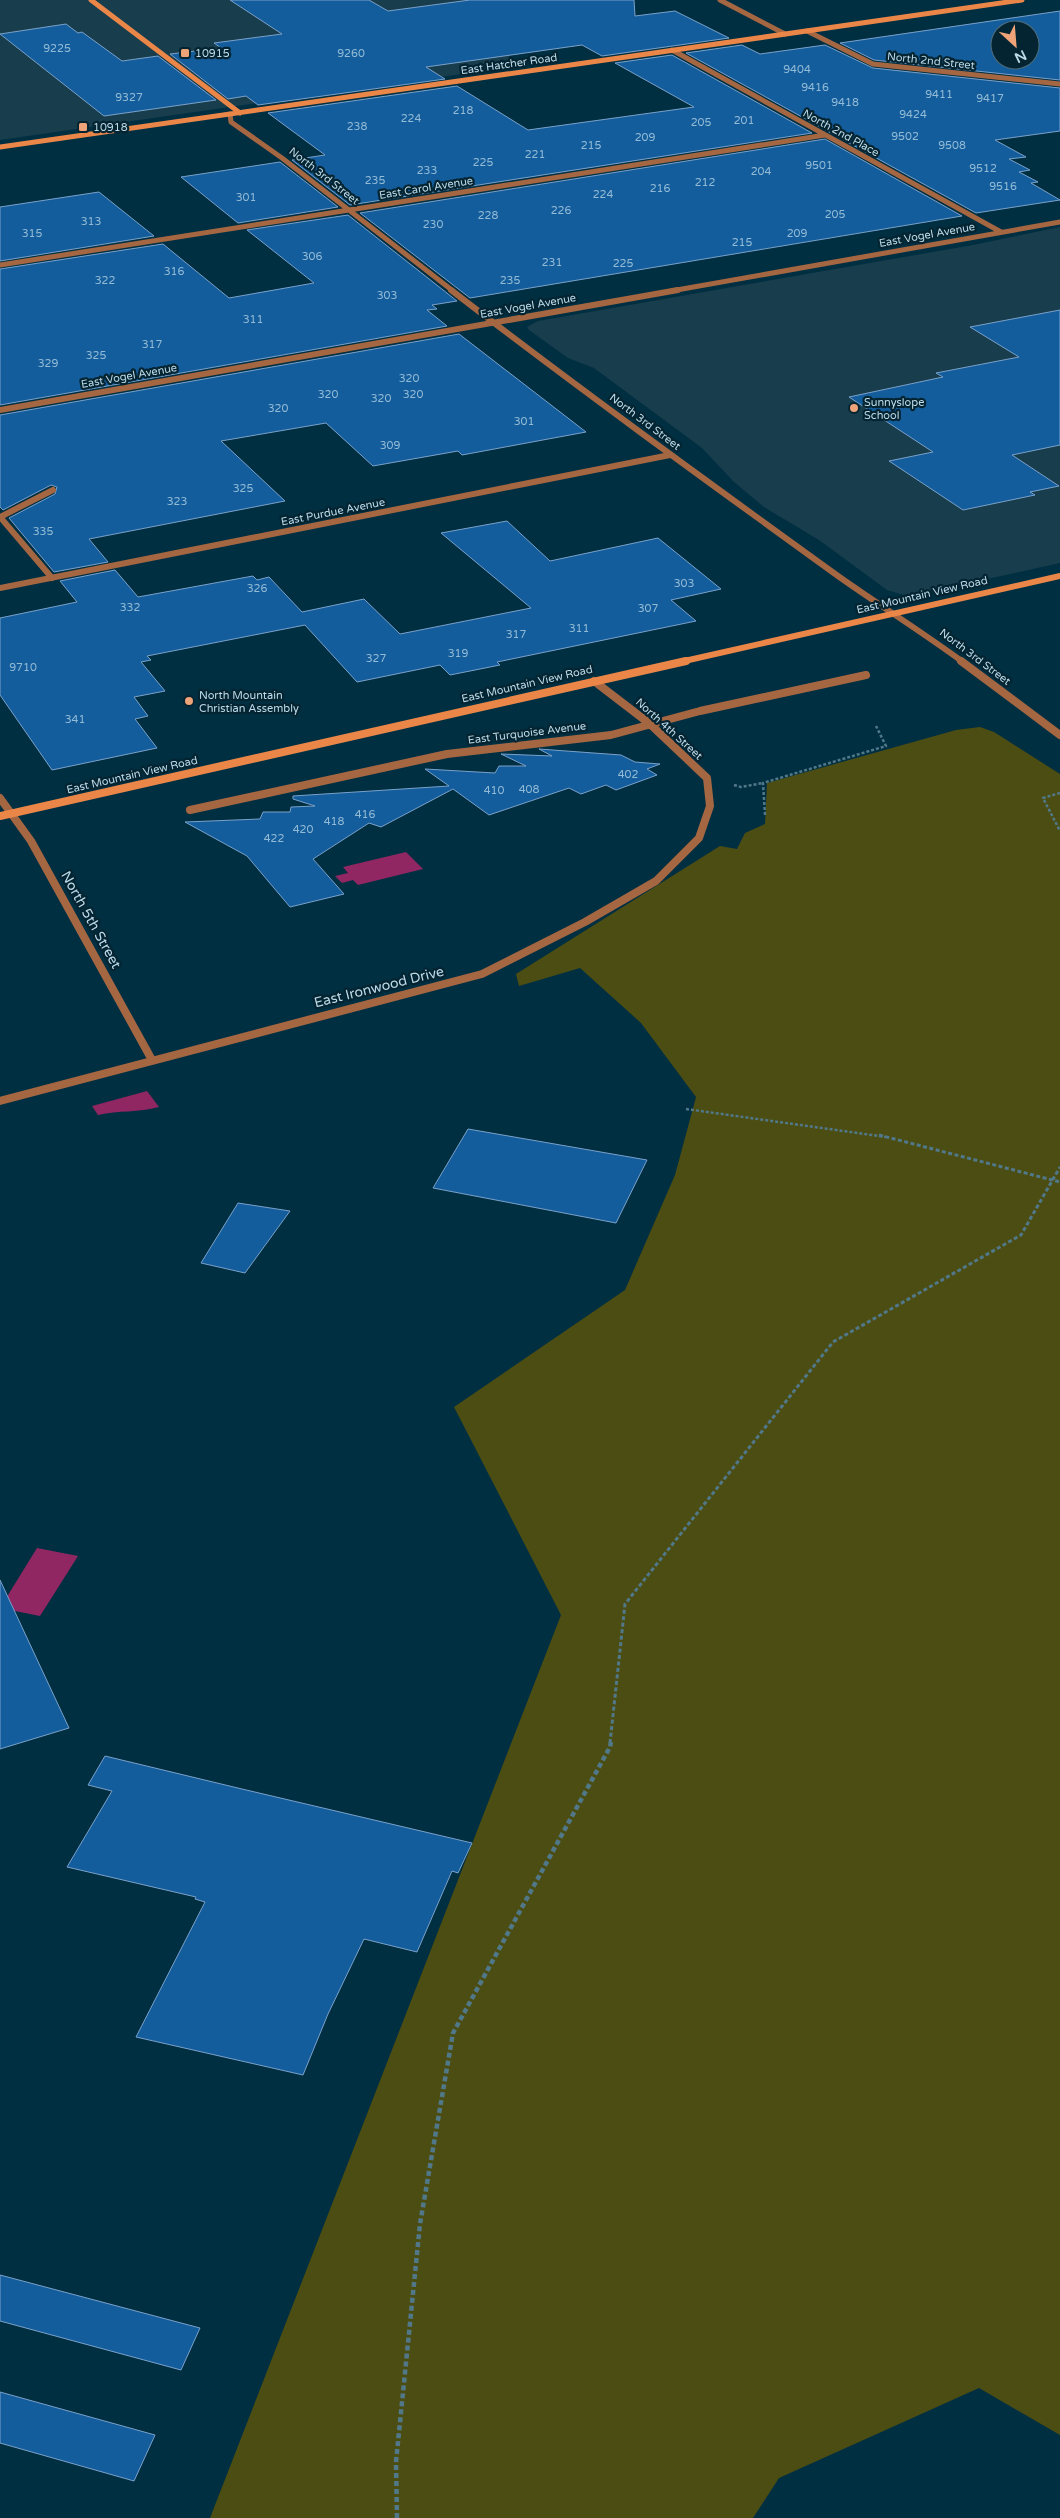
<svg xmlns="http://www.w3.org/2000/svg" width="1060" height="2518" font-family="'Varela Round',sans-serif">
	<rect width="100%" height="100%" fill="#002f41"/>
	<!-- built -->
	<path fill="#183d4d" d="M0 0H518L432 12 524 65 0 140Z
		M1060 227V563L929 592 904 595 887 590 819 540 764 507 734 482 702 448 594 368 568 358 529 330 527 327 538 321 973 245Z"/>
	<!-- green -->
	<path fill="#4c4d13" d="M980 727 994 732 1060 774V2435L979 2388 779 2478 753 2518H210L561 1615 454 1407 625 1290 675 1175 696 1097 641 1023 580 968 519 986 516 974 720 846 737 849 745 833 765 824 767 783 956 730Z"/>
	<!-- water -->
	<path fill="#902662" d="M406 852 423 869 358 885 353 880 342 883 335 876 348 873 343 867Z
		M147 1091 159 1107C138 1113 119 1110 98 1115L92 1106Z
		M37 1548 78 1556 40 1616 0 1608Z"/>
	<!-- building -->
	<path fill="#145d9c" stroke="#7aa1ca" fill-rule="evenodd" d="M230 0H369L388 11 470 0H634L635 16 675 11 729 38 602 56 582 45 426 67 445 79 258 105 246 96 228 99 170 54 221 48 214 43 282 34Z
		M1060 11V80L874 60 840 43ZM1000 30H1030V60H1000Z
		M66 24 78 33 82 32 122 61 158 56 216 100 104 116 0 34Z
		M742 45 760 54 825 45 873 68 1060 88V131L995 140 1026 157 1009 159 1030 170 1019 172 1038 182 1031 183 1060 200 976 213 686 53Z
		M672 55 812 133 350 205 292 160 325 155 268 113 457 86 528 130 694 107 615 63Z
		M825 139 962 216 470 298 360 213Z
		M280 162 338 207 238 223 181 177Z
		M99 192 154 236 0 261V207Z
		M348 215 457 301 432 305 437 309 427 310 447 326 0 405V269L163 244 229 298 314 283 247 230Z
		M1060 310V445L1012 455 1059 486 1030 492 1035 495 963 510 889 461 933 452 849 397 943 377 936 373 1019 357 970 327Z
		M459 334 586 432 462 455 458 451 373 466 326 423 221 441 285 501 89 539 108 562 54 572 9 518 55 494 57 487 51 485 3 510 0 507V415Z
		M507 521 550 561 658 538 721 589 671 600 696 621 497 662 500 665 450 675 440 665 357 682 305 625 147 656 151 660 141 662 165 691 134 697 148 716 135 719 157 748 52 770 0 695V618L77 602 60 581 115 570 138 597 253 576 257 580 269 577 302 612 364 599 400 634 531 608 441 533Z
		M539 749 621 755 635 762 660 764 647 769 657 775 616 790 606 785 581 794 569 788 489 815 453 789 381 827 369 823 313 859 344 894 290 907 247 856 185 822 260 819 263 812H290L291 807 315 806 293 799V796L449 786 425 769 495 773 499 766H526L501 754 552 756Z
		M468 1129 647 1160 616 1223 433 1188Z
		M238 1203 290 1211 245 1273 201 1263Z
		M0 1580 69 1728 0 1749Z
		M105 1756 242 1789 472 1843 458 1873 452 1871 417 1952 364 1939 328 2014 303 2075 136 2037 205 1902 195 1899 196 1897 67 1867 112 1791 88 1785Z
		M0 2275 200 2328 181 2370 0 2321Z
		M0 2392 155 2435 134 2481 0 2443Z"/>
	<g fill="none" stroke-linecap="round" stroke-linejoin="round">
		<!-- path-far2 -->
		<path stroke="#517889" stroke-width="2.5" stroke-dasharray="3 2" stroke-linecap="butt" d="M734 785 741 787 763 783
			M1060 793 1043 798 1060 831
			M765 815 763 783 886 746 876 726
			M686 1109 886 1137"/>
		<!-- path-far1 -->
		<path stroke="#517889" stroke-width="3" stroke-dasharray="4 2.5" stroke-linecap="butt" d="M879 1135 1060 1182
			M610 1743 625 1604 833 1342 1021 1235 1060 1167"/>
		<!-- path -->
		<path stroke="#517889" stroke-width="4.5" stroke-dasharray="5 3" stroke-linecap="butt" d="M397 2518 396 2462 420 2224 453 2033 610 1747 611 1742"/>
		<!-- lane -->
		<path stroke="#a56642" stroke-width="6" d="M52 578 0 517 53 490"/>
		<!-- street-far2 -->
		<path stroke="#a56642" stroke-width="5" d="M720 0 785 34
			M807 31 873 64 1060 84
			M672 50 1001 232
			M230 114 231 122 282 158 453 291
			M0 265 825 135
			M671 291 1060 222"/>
		<!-- street-far1 -->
		<path stroke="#a56642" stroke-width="6" d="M451 290C578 388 708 482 838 576 879 605 922 632 963 662
			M0 410 678 290
			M0 588 670 455"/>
		<!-- street -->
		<path stroke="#a56642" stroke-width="8" d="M961 661 1060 735
			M0 798 31 841 152 1060
			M190 810 447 754 611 735 700 711 866 675
			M0 1101 482 974 585 922 656 881 699 838 710 806 707 778 650 724 594 681"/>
		<!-- secondary-far2 -->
		<path stroke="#eb8649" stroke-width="5" d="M91 0 240 113
			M0 147 1022 0"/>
		<!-- secondary-far1 -->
		<path stroke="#eb8649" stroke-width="6" d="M680 662 1060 576"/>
		<!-- secondary -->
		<path stroke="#eb8649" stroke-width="8" d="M0 816 686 661"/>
	</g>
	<!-- markers -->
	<g fill="#efa378" stroke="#042431" stroke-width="2">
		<rect x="180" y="48" width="10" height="10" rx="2.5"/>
		<rect x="78" y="122" width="10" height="10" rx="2.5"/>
		<circle cx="854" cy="408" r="5"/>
		<circle cx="189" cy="701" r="5"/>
	</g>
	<g text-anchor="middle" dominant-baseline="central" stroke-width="4.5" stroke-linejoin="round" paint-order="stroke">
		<!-- number labels -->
		<g font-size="11" fill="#93bbd6">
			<text x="57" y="48">9225</text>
			<text x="351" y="53">9260</text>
			<text x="797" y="69">9404</text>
			<text x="815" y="87">9416</text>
			<text x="939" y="94">9411</text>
			<text x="129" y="97">9327</text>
			<text x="990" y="98">9417</text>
			<text x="845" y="102">9418</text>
			<text x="463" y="110">218</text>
			<text x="913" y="114">9424</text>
			<text x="411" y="118">224</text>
			<text x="744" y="120">201</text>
			<text x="701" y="122">205</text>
			<text x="357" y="126">238</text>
			<text x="905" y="136">9502</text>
			<text x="645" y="137">209</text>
			<text x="591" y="145">215</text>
			<text x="952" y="145">9508</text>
			<text x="535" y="154">221</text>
			<text x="483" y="162">225</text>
			<text x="819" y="165">9501</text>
			<text x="983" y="168">9512</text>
			<text x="427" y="170">233</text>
			<text x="761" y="171">204</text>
			<text x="375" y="180">235</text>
			<text x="705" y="182">212</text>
			<text x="1003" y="186">9516</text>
			<text x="660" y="188">216</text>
			<text x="603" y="194">224</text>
			<text x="246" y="197">301</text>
			<text x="561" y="210">226</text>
			<text x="835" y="214">205</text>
			<text x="488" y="215">228</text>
			<text x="91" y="221">313</text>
			<text x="433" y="224">230</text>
			<text x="32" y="233">315</text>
			<text x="797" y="233">209</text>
			<text x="742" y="242">215</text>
			<text x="312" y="256">306</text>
			<text x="552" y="262">231</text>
			<text x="623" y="263">225</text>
			<text x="174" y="271">316</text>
			<text x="105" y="280">322</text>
			<text x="510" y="280">235</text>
			<text x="387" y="295">303</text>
			<text x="253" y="319">311</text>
			<text x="152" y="344">317</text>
			<text x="96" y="355">325</text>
			<text x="48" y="363">329</text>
			<text x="409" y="378">320</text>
			<text x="328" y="394">320</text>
			<text x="413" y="394">320</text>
			<text x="381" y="398">320</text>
			<text x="278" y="408">320</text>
			<text x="524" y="421">301</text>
			<text x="390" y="445">309</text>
			<text x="243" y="488">325</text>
			<text x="177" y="501">323</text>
			<text x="43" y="531">335</text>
			<text x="684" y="583">303</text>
			<text x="257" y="588">326</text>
			<text x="130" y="607">332</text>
			<text x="648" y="608">307</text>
			<text x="579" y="628">311</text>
			<text x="516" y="634">317</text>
			<text x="458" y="653">319</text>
			<text x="376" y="658">327</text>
			<text x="23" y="667">9710</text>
			<text x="75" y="719">341</text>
			<text x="628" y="774">402</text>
			<text x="529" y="789">408</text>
			<text x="494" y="790">410</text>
			<text x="365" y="814">416</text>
			<text x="334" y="821">418</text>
			<text x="303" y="829">420</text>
			<text x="274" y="838">422</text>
		</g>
		<!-- far-poi labels -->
		<g font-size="11" fill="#bddae9" stroke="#042431" text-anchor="start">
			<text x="195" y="53">10915</text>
			<text x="93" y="127">10918</text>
			<text x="864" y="402">Sunnyslope<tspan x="864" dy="13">School</tspan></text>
			<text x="199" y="695">North Mountain<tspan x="199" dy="13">Christian Assembly</tspan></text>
		</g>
		<!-- far-street labels -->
		<g font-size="11" fill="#bddae9" stroke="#042431">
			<text transform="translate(931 61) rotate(6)">North 2nd Street</text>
			<text transform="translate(509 64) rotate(-8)">East Hatcher Road</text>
			<text transform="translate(841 133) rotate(29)">North 2nd Place</text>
			<text transform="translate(324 176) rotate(38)">North 3rd Street</text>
			<text transform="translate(426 188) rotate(-9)">East Carol Avenue</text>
			<text transform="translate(927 235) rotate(-10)">East Vogel Avenue</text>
			<text transform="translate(528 306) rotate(-10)">East Vogel Avenue</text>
			<text transform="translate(129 376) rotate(-10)">East Vogel Avenue</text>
			<text transform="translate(645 422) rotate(37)">North 3rd Street</text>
			<text transform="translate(333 512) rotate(-11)">East Purdue Avenue</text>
			<text transform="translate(922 595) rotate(-13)">East Mountain View Road</text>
			<text transform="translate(975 657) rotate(37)">North 3rd Street</text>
			<text transform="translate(527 684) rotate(-13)">East Mountain View Road</text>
			<text transform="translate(669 729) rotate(42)">North 4th Street</text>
			<text transform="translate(527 733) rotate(-7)">East Turquoise Avenue</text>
			<text transform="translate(132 775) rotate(-13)">East Mountain View Road</text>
		</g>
		<!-- street labels -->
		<g font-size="14" fill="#bddae9" stroke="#042431">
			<text transform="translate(91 920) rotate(61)">North 5th Street</text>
			<text transform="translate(379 987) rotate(-14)">East Ironwood Drive</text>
		</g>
	</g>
	<!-- north arrow -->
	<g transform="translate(1015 45) rotate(154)"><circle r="24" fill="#042431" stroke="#4e6d7b"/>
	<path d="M0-4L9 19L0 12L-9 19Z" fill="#efa378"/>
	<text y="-8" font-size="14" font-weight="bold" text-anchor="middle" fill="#bddae9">N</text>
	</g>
</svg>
